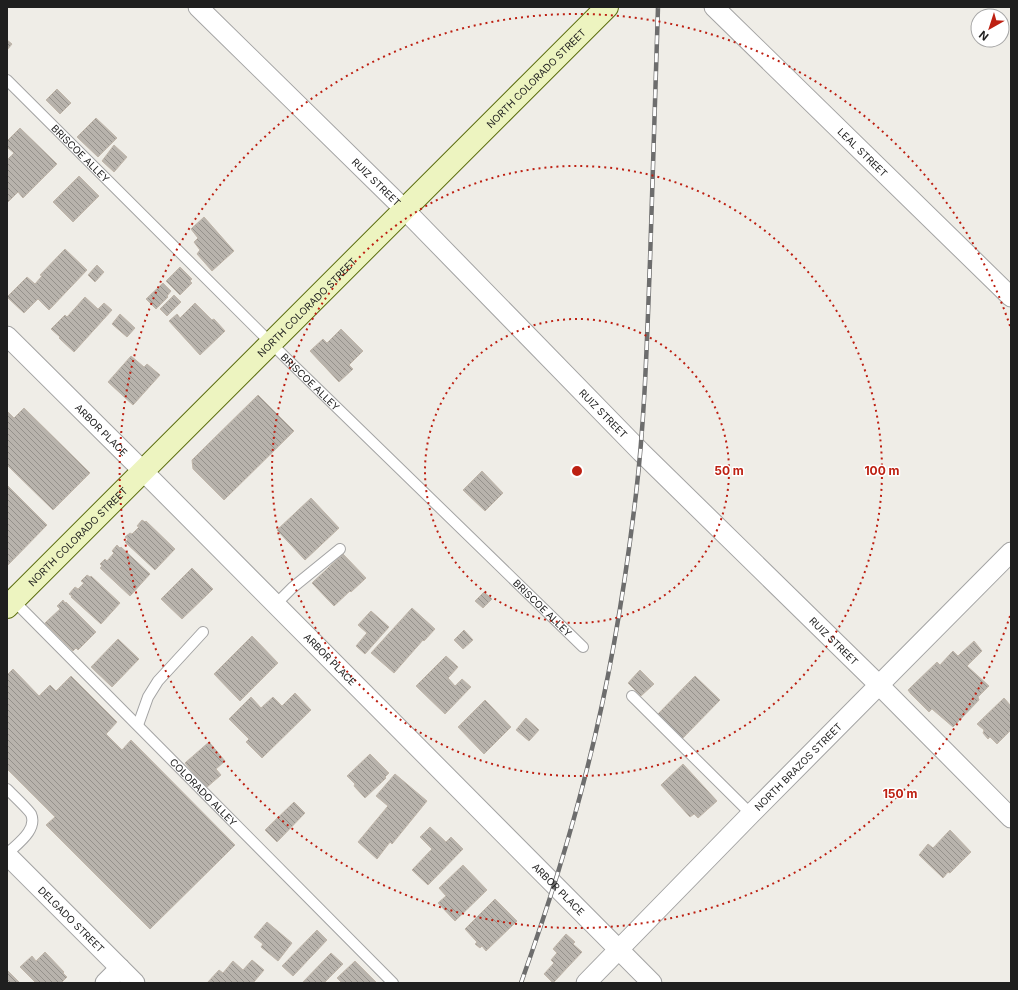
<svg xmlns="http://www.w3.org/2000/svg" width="1018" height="990" font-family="Inter,sans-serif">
	<defs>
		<pattern id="building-back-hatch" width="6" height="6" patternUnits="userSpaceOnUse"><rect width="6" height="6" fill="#b8b3ac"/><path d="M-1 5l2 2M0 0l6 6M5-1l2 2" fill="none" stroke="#95918b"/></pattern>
	</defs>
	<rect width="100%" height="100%" fill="#efede7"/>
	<!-- building -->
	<path fill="url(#building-back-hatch)" stroke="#c0b6aa" d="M7 40 12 44 7 50Z
		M57 89 71 103 60 114 46 100Z
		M96 118 117 138 98 157 77 137Z
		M20 128 57 164 23 198 18 192 7 203V160L14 153 7 147V141Z
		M114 145 127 157 114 172 102 161Z
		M79 176 99 196 73 222 53 202Z
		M204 217 234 251 212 271 197 254 200 250 194 242 198 238 191 229Z
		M65 249 87 270 49 310 38 299 24 313 7 297 27 277 35 284 42 276 40 275Z
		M97 265 104 272 95 282 88 275Z
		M180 267 192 279 190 281 192 283 180 295 166 281Z
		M163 283 171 291 167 296 168 297 156 309 146 299Z
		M174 295 181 302 167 316 160 309Z
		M85 297 98 309 104 303 112 310 74 352 59 338 60 337 51 329 65 315 67 317Z
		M195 303 212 320 214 319 225 331 200 355 169 321 177 314 180 318Z
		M120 314 135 328 127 337 112 324Z
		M341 329 363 351 349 365 353 369 339 382 310 351 323 339 327 343Z
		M131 356 144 367 147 364 160 375 133 405 108 382Z
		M258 395 294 431 224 500 193 469 192 460Z
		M24 408 90 473 53 510 7 465V411L14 418Z
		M482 471 503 493 485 511 463 490Z
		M7 485 47 525 7 566Z
		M311 498 339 528 305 560 277 530Z
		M142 520 145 522 146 521 175 549 155 570 125 542 128 539 125 537 130 533 132 534 139 527 137 526Z
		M117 545 120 548 121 547 150 574 130 596 100 568 102 566 100 564 105 559 107 561 114 553 112 551Z
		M343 554 366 578 351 592 350 591 334 606 312 583Z
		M192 568 213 589 182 619 161 599Z
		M87 575 90 577 91 576 120 603 101 624 71 597 72 596 69 594 75 587 78 589 84 583 81 581Z
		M484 592 492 599 483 608 475 601Z
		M63 600 65 603 66 602 96 632 78 650 76 648 73 651 45 623 60 609 57 606Z
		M412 608 435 629 424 641 423 640 394 673 371 653Z
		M371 611 389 627 365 654 356 646 367 633 358 625Z
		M464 630 473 640 463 649 454 640Z
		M252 636 278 663 240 701 214 674Z
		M118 639 139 659 112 687 91 667Z
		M974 641 982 651 967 666 989 686 978 697 979 700 953 727 932 709 929 712 911 694 908 690 937 662 940 665 953 651 958 656Z
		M446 656 458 667 448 678 455 686 462 679 471 687 445 714 416 686Z
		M13 669 39 696 50 685 56 691 71 676 117 722 106 734 122 750 131 740 235 845 150 929 46 825 55 817 7 769V675Z
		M640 670 654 684 641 696 628 683Z
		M695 676 720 700 681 740 656 716Z
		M295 693 311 710 262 758 246 742 249 739 229 719 251 697 261 708 273 697 282 706Z
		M1004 698 1011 706V730L997 744 990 737 988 739 983 733 984 730 977 724Z
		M485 700 511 727 484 754 458 727Z
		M526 718 539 730 529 741 516 730Z
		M209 742 225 761 216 769 221 775 206 788 185 763Z
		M370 754 389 773 385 777 386 778 365 798 354 786 355 784 347 776Z
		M683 764 717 801 698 818 694 814 690 817 661 785Z
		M395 774 427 801 392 844 390 842 377 859 358 842 388 806 376 796Z
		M294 802 305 813 277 842 265 830Z
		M430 827 446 842 451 837 463 849 428 885 412 870 432 849 420 837Z
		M950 830 971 852 950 873 948 872 943 878 919 855 928 844 933 848Z
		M463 865 487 890 455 921 438 903 446 896 439 888Z
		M495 899 517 921 486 951 482 946 480 948 475 944 477 942 465 929Z
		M267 922 292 943 278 961 261 947 263 944 254 937Z
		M317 930 327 940 293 976 282 966Z
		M566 934 575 942 573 944 582 952 553 983 544 974 554 963 551 960 557 953 553 949Z
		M45 952 64 972 63 973 67 977 61 983H36L20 967 32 956 36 961Z
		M331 953 343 964 324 983H302Z
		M252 960 264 970 253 983H207L219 970 223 973 233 961 243 970Z
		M355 961 377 983H342L337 978Z
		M7 971H8L20 983H7Z"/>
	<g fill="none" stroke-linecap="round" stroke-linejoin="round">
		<defs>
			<g id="lane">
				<path id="s1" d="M7 80 288 360 583 647"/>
				<path id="s2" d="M14 601 393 983"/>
				<path d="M276 604 292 588 340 549"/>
				<path d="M632 696 751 814"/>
				<path d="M138 725 148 697 158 681 203 632"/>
				<path d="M7 789C12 794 28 809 31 814 38 830 17 844 7 854"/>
			</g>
			<g id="street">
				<path id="s3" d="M198 7 404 209 641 452 879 685 1011 818"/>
				<path id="s4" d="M714 7 1011 297"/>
				<path id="s5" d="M7 336 143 471 652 983"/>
				<path id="s6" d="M7 855 135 983"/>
				<path d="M105 983 120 968"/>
				<path id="s7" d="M586 983 751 814 1011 552"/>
			</g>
			<g id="secondary">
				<path id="s8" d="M7 607 607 7"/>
			</g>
		</defs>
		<!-- lane casing -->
		<use href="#lane" stroke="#a3a3a3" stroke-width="12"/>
		<!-- street casing -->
		<use href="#street" stroke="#a3a3a3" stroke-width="21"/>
		<!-- secondary casing -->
		<use href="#secondary" stroke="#5c6e0f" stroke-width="24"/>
		<!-- lane -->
		<use href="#lane" stroke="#fff" stroke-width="10"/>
		<!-- street -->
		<use href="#street" stroke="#fff" stroke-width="19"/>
		<!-- secondary -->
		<use href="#secondary" stroke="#edf4c0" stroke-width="22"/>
		<defs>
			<path id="rail" d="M521 983C546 913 569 841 587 769 610 679 625 587 636 494 645 417 647 339 650 261 653 176 655 92 658 7"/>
		</defs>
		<!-- rail casing -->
		<use href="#rail" stroke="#6d6d6d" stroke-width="4.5"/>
		<!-- rail -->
		<use href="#rail" stroke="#fff" stroke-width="3" stroke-dasharray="9" stroke-linecap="butt"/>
	</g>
	<!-- distance rings -->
	<g fill="none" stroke="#bd2012" stroke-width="2" stroke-dasharray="2 4">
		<circle cx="577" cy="471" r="152"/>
		<circle cx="577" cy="471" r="305"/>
		<path d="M1010 616A457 457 0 1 1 1010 326"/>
	</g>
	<g text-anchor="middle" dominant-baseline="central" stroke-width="3" stroke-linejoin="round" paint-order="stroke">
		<!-- street labels -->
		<g font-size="10" fill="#1f1f1f" stroke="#fff">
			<text stroke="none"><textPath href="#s8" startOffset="748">NORTH COLORADO STREET</textPath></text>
			<text stroke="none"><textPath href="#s4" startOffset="208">LEAL STREET</textPath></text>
			<text stroke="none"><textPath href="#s1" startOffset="104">BRISCOE ALLEY</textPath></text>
			<text stroke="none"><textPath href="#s3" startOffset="250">RUIZ STREET</textPath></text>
			<text stroke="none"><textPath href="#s8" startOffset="424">NORTH COLORADO STREET</textPath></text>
			<text stroke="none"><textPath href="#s1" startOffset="428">BRISCOE ALLEY</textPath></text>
			<text stroke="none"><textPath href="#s3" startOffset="574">RUIZ STREET</textPath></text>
			<text stroke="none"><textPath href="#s5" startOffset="133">ARBOR PLACE</textPath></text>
			<text stroke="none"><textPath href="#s8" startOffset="100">NORTH COLORADO STREET</textPath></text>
			<text stroke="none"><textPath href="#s1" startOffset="752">BRISCOE ALLEY</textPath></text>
			<text stroke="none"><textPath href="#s3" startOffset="898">RUIZ STREET</textPath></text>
			<text stroke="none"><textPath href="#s5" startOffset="457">ARBOR PLACE</textPath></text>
			<text stroke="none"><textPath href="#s7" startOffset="303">NORTH BRAZOS STREET</textPath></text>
			<text stroke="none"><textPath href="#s2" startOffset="269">COLORADO ALLEY</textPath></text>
			<text stroke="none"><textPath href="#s5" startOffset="781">ARBOR PLACE</textPath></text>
			<text stroke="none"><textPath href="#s6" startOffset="91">DELGADO STREET</textPath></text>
		</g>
	</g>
	<circle cx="577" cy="471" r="6" fill="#bd2012" stroke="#fff" stroke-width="2"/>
	<g font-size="12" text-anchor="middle" font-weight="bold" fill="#bd2012" stroke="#fff" stroke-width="3" stroke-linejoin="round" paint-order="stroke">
		<text x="729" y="475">50 m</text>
		<text x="882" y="475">100 m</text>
		<text x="900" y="798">150 m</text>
	</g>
	<!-- border -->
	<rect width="1018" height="990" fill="none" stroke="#1f1f1f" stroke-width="16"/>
	<!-- north arrow -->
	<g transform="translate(990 28) rotate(219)"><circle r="19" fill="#ffffff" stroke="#a5a5a5"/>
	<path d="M0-3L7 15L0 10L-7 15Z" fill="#bd2012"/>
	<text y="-6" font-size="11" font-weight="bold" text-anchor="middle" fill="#1f1f1f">N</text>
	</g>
</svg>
